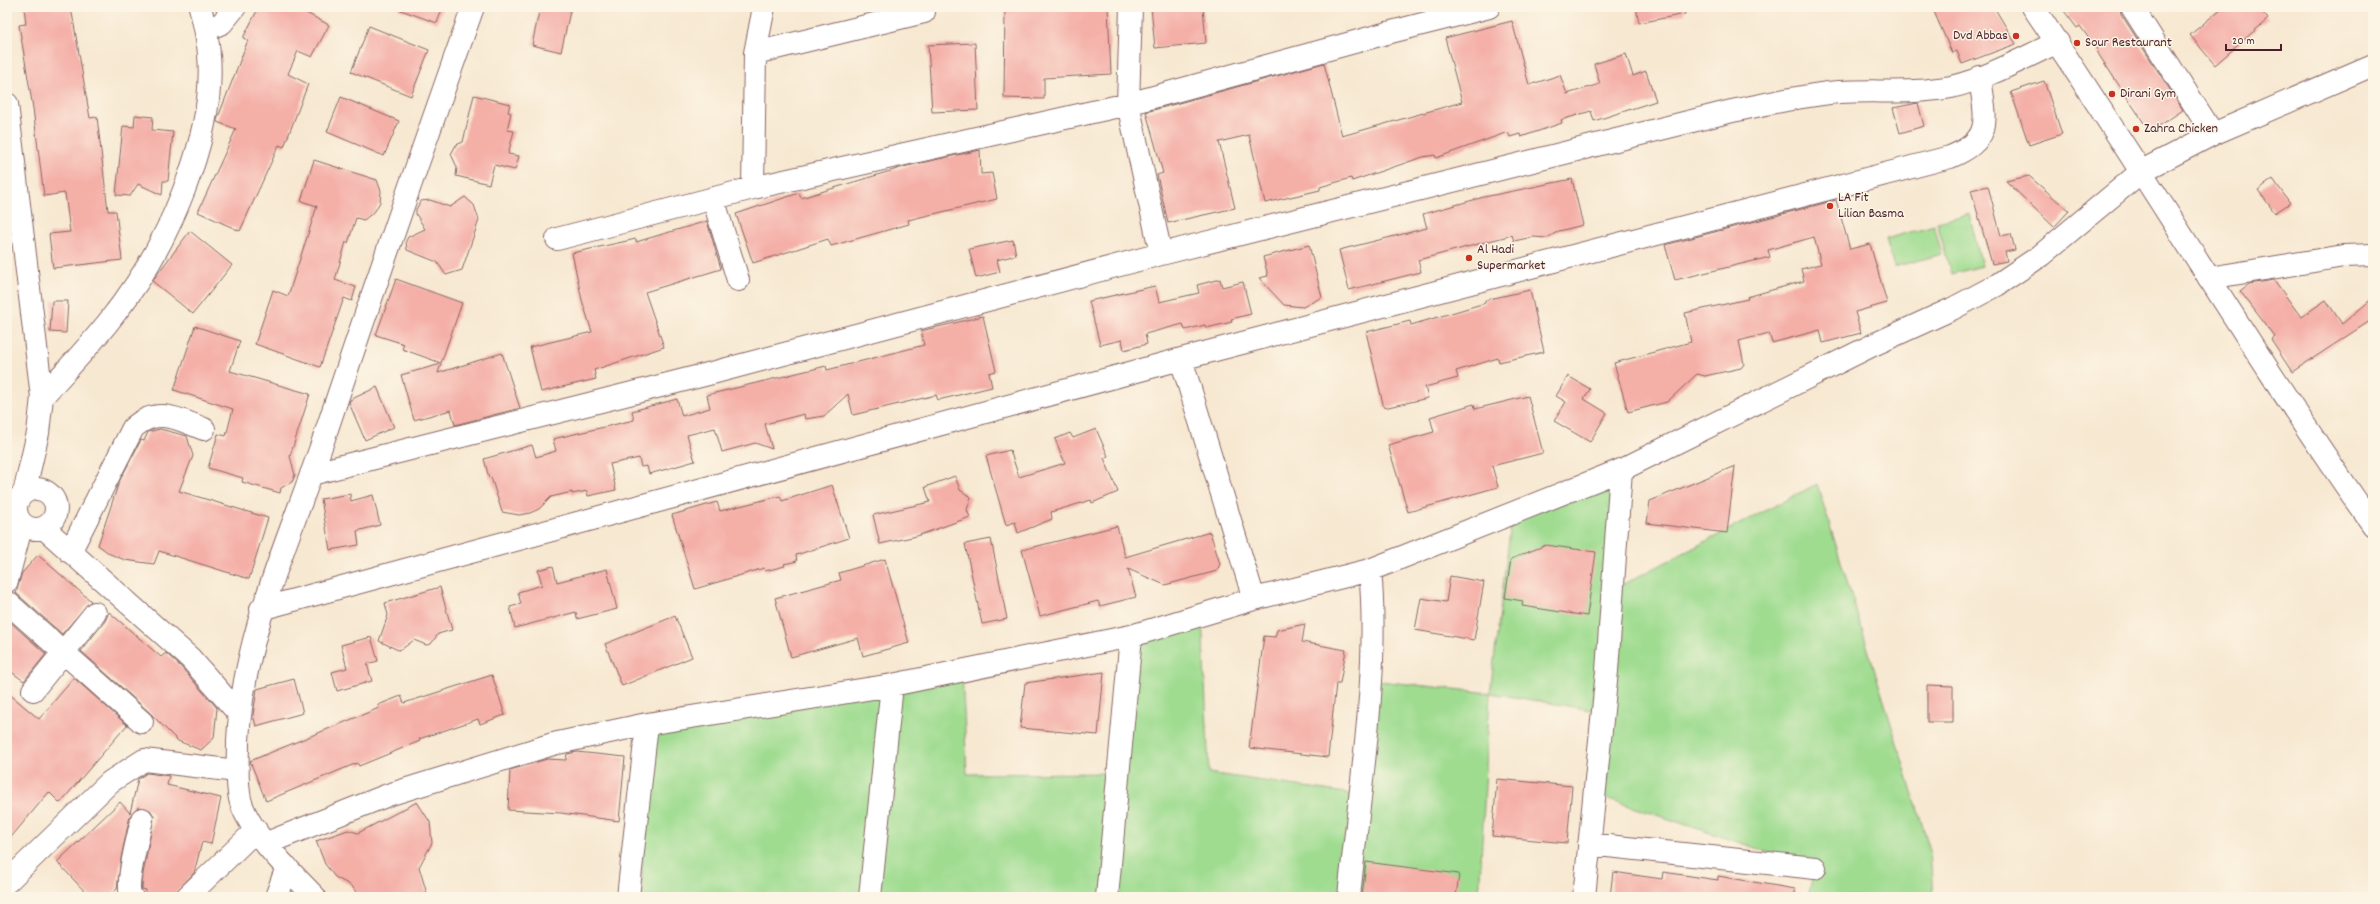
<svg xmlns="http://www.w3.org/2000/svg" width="2380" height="904" font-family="Dekko,sans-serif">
	<rect width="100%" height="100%" fill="#fcf5e5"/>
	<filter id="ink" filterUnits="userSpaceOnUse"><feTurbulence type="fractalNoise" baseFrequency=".025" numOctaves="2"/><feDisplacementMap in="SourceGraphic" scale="8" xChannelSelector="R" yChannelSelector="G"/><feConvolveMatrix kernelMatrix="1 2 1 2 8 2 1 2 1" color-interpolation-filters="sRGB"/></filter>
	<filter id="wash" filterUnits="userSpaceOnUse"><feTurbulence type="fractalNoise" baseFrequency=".012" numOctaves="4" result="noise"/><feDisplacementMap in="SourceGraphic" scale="16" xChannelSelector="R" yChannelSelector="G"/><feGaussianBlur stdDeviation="0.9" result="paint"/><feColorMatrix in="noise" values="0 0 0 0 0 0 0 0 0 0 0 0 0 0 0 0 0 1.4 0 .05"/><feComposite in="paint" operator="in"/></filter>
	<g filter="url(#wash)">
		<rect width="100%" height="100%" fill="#f7e8d1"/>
		<!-- green -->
		<path fill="#9fdc90" stroke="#747e5e" d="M1969 214 1982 266 1951 274 1937 222Z
			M1934 225 1942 254 1894 267 1886 239Z
			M1621 470 1614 589 1817 484 1930 850 1933 897H1808L1815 868 1594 794 1603 712 1490 693 1479 897H641L647 724 962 671 967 774 1118 773 1131 636 1202 615 1209 773 1359 795 1370 680 1490 693 1512 514Z"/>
		<g id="blocks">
			<!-- building -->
			<path fill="#f4afa7" d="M24 7H71L90 118 97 117 108 211H116L122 260 53 268 49 234 70 232 65 193 44 196 33 108 19 25 26 24Z
				M259 7H295L329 25 312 57 298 51 288 74 308 84 284 147 279 145 240 231 198 212 236 129 217 122V120L248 40 243 38Z
				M398 7H443L437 23 398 9Z
				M540 7H571L561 52 532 45Z
				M1005 7H1108L1111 74 1044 78V99L1004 98Z
				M1151 7H1203L1206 43 1155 48Z
				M1636 7H1684L1685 14 1639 23Z
				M1932 7H1994L2016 44 1962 64 1957 51 1952 53Z
				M2061 7H2120L2121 14 2183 110 2150 132 2097 52 2098 51 2080 26 2077 28Z
				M2223 7H2258L2268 19 2215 65 2190 35Z
				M1512 21 1529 85 1560 75 1567 94 1600 84 1594 64 1626 54 1633 76 1646 71 1656 101 1594 121 1591 111 1561 120 1562 123 1521 137 1520 134 1510 137 1508 132 1436 158 1435 155 1423 157 1352 181 1351 178 1320 187V190L1265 203 1249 135 1219 142 1235 208 1168 223 1157 175 1163 173 1146 112 1324 63 1342 136 1462 102 1445 38Z
				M369 26 429 50 411 96 351 72Z
				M975 43 978 110 932 112 928 45Z
				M2044 81 2062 134 2029 145 2011 92Z
				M474 95 510 104 508 112 511 113 507 130 514 131 508 154 519 156 515 170 494 165 489 184 456 176 457 167 451 154 456 145 463 142Z
				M341 97 399 121 384 156 327 132Z
				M1918 103 1924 126 1900 133 1893 108Z
				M135 115 153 117 152 130 173 132 168 181H163L162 195 138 184 130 196 116 195 123 126 134 127Z
				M980 150 981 174 992 173 997 199 908 220 909 224 831 246 828 239 753 263 736 214 799 193 801 198 907 166Z
				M314 160 377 180 381 191 380 202 375 211 364 220 356 218 348 243 346 242 335 280 356 287 352 301 344 298 320 367 255 344 273 290 288 296 317 206 301 201Z
				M2029 176 2069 211 2054 227 2006 181Z
				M1572 179 1583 225 1559 231 1547 238 1533 237 1514 241 1512 235 1418 260 1421 272 1349 290 1339 250 1427 228 1423 214 1484 197Z
				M2273 179 2290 203 2275 213 2258 190Z
				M1988 186 2001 236 2011 234 2015 250 2005 252 2007 261 1992 264 1971 190Z
				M465 197 474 205 479 220 462 270 446 275 437 262 407 250 406 241 408 237 425 229 416 214V209L421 201 430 200 450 207Z
				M1836 200 1850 249 1870 244 1887 303 1855 312 1861 333 1823 343 1820 330 1772 343 1769 333 1739 341 1744 364 1741 368 1705 376 1697 374 1667 402 1628 412 1614 363 1691 342 1685 313 1748 299 1747 297 1804 281 1801 269 1821 264 1814 237 1768 250 1770 257 1675 280 1665 245Z
				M707 221 721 269 645 292 664 347 594 370 596 379 541 392 530 347 592 332 582 300 572 253 636 239V242Z
				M190 231 232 265 193 314 152 281Z
				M1013 240 1016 255 997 260 1000 272 976 278 969 249Z
				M1309 245 1322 297 1303 307 1284 305 1259 278 1268 276 1263 257Z
				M396 279 462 303 441 363 402 349 404 344 376 335Z
				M1220 279 1222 287 1243 282 1251 314 1231 319 1232 322 1206 328 1205 325 1185 330 1183 324 1145 334 1147 344 1124 350 1122 340 1100 345 1089 301 1155 286 1159 302 1199 293 1197 285Z
				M2274 280 2301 317 2326 300 2342 324 2373 298V319L2292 372 2271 340 2275 337 2240 291 2249 284Z
				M1530 290 1544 352 1499 362 1498 358 1456 371 1458 378 1425 387 1428 398 1384 408 1366 332 1410 321 1411 325 1485 303V300Z
				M52 301H68L66 333 50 332Z
				M983 316 996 371 989 373 992 387 938 400 936 395 853 415 848 394 824 416 805 419 804 414 765 424 772 449 755 443 722 452 715 428 687 435 695 461 649 474 647 466 641 467 639 458 610 464 616 490 588 496 587 491 572 494V492L551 497 539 509 530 513 519 515 502 512 491 477 489 478 484 459 532 445 536 457 556 451 553 439 634 420 632 411 677 399 682 416 710 408 707 395 826 366 827 370 924 345 921 331Z
				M195 326 240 341 230 371 310 394 290 456 295 475 292 482 281 488 280 493 242 482 243 478 208 468 218 434 226 436 233 409 174 390Z
				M502 353 520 408 455 425 451 410 414 420 401 375 441 364 438 373Z
				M1568 376 1590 389 1584 399 1607 413 1590 442 1554 421 1566 402 1556 396Z
				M377 387 394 427 365 440 349 403 350 400Z
				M1528 396 1543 453 1492 466 1498 487 1408 512 1388 445 1434 432 1430 417 1474 404 1475 409Z
				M160 429 187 436 193 456 179 491 268 518 249 579 159 551 154 564 125 560 110 554 98 545 119 482 141 440 144 441 148 432Z
				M1096 429 1108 456 1104 458 1118 492 1092 503 1091 500 1051 512 1052 519 1018 533 1015 522 1006 525 986 456 1010 450 1019 477 1065 463 1055 439 1070 433 1073 438Z
				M1735 466 1727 533 1647 523 1650 501Z
				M955 476 960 490 971 497 967 510 970 517 917 536 880 544 873 515 930 502 925 487Z
				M832 485 849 538 796 555 797 561 784 564 785 566 765 571 764 568 695 589 672 515 717 502 720 511 780 496 782 501Z
				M350 494 351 501 373 495 380 525 357 531 359 545 330 550 321 499Z
				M1117 526 1125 557 1210 532 1220 564 1217 571 1165 585 1128 569 1136 597 1100 606 1098 601 1040 616 1022 550Z
				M991 539 1007 619 982 624 965 544Z
				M1546 545 1596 552 1587 616 1522 606 1523 601 1505 598 1511 559Z
				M38 555 91 601 62 634 16 593 22 573Z
				M885 559 909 643 863 656 858 638 791 657 775 598 841 580 839 573Z
				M553 566 557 582 607 569 617 609 577 619 576 612 515 628 510 607 521 604 518 592 542 585 538 570Z
				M1450 576 1484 582 1474 640 1415 630 1421 598 1446 602Z
				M440 587 452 630 438 634 431 644 426 645 414 640 402 649 398 650 379 641 388 615 385 603Z
				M109 612 161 657 166 653 181 667 217 708 214 738 201 750 178 741 150 713 81 651 105 621Z
				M675 616 692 657 622 686 605 644Z
				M9 621 46 654 24 681 7 669V629Z
				M1305 624 1302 642 1346 650 1340 683H1336L1328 757 1249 748 1264 636 1275 637 1277 630Z
				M371 637 378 661 367 664 372 681 337 691 332 672 347 668 341 645Z
				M1104 672 1098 735 1020 728 1025 683Z
				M492 675 505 715 480 724 478 719 419 739 420 741 359 766 357 763 266 801 250 761 379 708 378 705 401 696 404 703Z
				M74 678 127 725 60 803 49 792 7 842V692L39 719Z
				M294 679 303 713 256 726 253 715 257 689Z
				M1927 685 1953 686V722H1927Z
				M577 752 625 757 619 821 561 813 508 810 510 770 547 759 566 760 567 754Z
				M147 773 169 776 167 785 221 798 211 844 202 842 194 873 175 893 163 897H145L146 890 142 889 143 874 154 816 150 810 138 807 130 816 121 858 117 889 109 897H90L57 862 120 802 130 813 138 779Z
				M1497 779 1572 786 1567 843 1492 836Z
				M417 802 430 822 432 843 419 867 428 897H359L352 886 335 877 325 864 316 841 348 830 358 833Z
				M1366 862 1459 874 1456 897H1362Z
				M1613 872 1662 879 1663 872 1718 880V876L1795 889V897H1610Z"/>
		</g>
	</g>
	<g filter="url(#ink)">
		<use href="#blocks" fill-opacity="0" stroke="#876565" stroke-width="1"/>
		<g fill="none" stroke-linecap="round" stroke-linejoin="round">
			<defs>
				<path id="minor" d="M1131 7 1128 104 1161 254
					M2132 7 2213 134
					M206 30 222 23 235 7
					M755 53 924 12
					M7 104 42 397 38 433 24 493
					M753 188 755 53 764 7
					M713 198 738 280
					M557 239 753 188 1128 104 1391 32 1489 7
					M2209 278 2344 256 2373 255
					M1181 359 1254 599
					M42 397C67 369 94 342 116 312 166 249 216 136 209 55 208 38 204 23 200 7
					M311 474 712 373 1161 254 1732 111C1767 104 1803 95 1839 92 1877 90 1914 94 1951 87 1986 79 2025 57 2058 42
					M16 509a20 20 0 1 1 40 0a20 20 0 1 1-40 0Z
					M44 528 190 658 240 715
					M70 552 133 428C157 406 178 419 204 429
					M7 581 22 524
					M7 602 142 722
					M261 609 1181 359 1950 157C1995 139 1985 118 1980 77
					M33 690 95 613
					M267 843 388 795 553 744 647 724 892 685 1131 636 1254 599 1370 570 1621 470 1873 345 1952 309 1997 285 2040 256 2142 171 2213 134 2373 65
					M1589 844 1815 868
					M7 882 110 782 144 760 237 771
					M132 897C124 887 139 834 142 819
					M187 897 256 830
					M276 897 287 867
					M315 897C291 872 248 832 240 799 236 780 238 760 238 741 243 633 290 539 324 438 372 294 422 150 473 7
					M628 897 647 724
					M870 897 892 685
					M1107 897 1131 636
					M1349 897C1359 792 1380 674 1370 570
					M1584 897 1607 671 1621 470"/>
				<path id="major" d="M2033 7C2149 178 2254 356 2373 525"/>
			</defs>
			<!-- minor casing -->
			<use href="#minor" stroke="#876565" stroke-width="24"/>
			<!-- major casing -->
			<use href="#major" stroke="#876565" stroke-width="24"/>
			<!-- minor -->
			<use href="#minor" stroke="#fff" stroke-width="22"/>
			<!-- major -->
			<use href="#major" stroke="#fff" stroke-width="22"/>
		</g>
	</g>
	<!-- markers -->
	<g fill="#c8321e" stroke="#fcf5e5" stroke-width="1.5">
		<circle cx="2016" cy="36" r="4"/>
		<circle cx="2077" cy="43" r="4"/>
		<circle cx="2112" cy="94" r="4"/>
		<circle cx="2136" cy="129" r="4"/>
		<circle cx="1830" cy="206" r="4"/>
		<circle cx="1469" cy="258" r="4"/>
	</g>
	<g text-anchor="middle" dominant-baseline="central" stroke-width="3" stroke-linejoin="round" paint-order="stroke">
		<!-- poi labels -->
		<g font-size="14" fill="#4a1f2b" stroke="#fcf5e5" text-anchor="start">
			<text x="2008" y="36" text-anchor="end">Dvd Abbas</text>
			<text x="2085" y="43">Sour Restaurant</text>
			<text x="2120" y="94">Dirani Gym</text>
			<text x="2144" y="129">Zahra Chicken</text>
			<text x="1838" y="198">LA Fit<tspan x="1838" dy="16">Lilian Basma</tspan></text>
			<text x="1477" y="250">Al Hadi<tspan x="1477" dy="16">Supermarket</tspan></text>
		</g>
	</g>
	<!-- margin -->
	<rect width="2380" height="904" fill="none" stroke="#fcf5e5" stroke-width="24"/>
	<!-- scale -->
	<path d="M2226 44v6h55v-6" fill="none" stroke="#4a1f2b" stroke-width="2"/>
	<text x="2232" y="44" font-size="12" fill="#4a1f2b" stroke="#fcf5e5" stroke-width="3" paint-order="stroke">20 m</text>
</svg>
